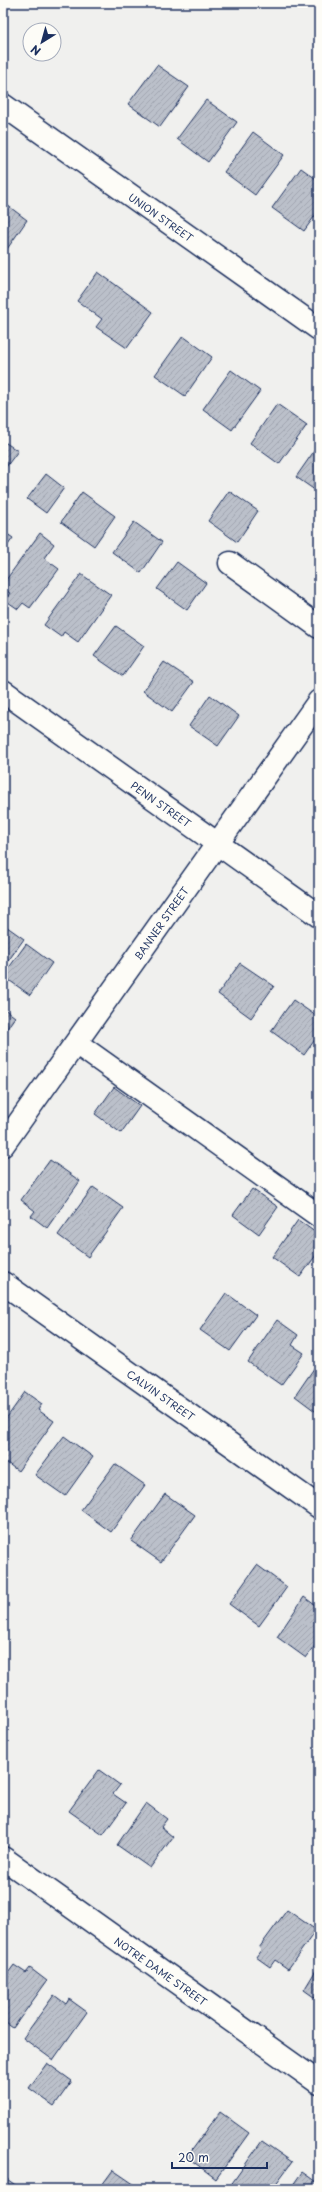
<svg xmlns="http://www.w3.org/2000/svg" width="322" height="2192" font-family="'Playpen Sans',sans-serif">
	<defs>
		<pattern id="building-hatch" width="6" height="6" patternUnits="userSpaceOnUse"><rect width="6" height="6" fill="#bbc0ca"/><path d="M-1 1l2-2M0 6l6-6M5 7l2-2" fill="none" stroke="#a0a5b0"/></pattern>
	</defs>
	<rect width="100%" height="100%" fill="#f0f0ee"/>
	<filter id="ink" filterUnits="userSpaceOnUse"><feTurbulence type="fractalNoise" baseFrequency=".025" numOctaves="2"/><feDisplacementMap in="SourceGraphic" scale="8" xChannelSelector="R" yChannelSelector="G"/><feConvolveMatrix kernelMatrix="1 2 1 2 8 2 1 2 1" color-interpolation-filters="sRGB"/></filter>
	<g filter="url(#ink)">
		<!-- building -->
		<path fill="url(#building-hatch)" stroke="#1b2f5e" d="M157 65 189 87 160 127 128 104Z
			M206 100 237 122 208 162 177 139Z
			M253 132 284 155 255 195 224 172Z
			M301 168 319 181V210L304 231 272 208Z
			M3 202 27 220 5 252 3 250Z
			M98 272 153 312 127 348 96 327 102 319 77 301Z
			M183 336 212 357 185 396 155 375Z
			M231 370 260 391 232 430 203 409Z
			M277 404 307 425 279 464 250 443Z
			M3 441 18 451 3 471Z
			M319 444V493L296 477Z
			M46 474 64 488 46 513 27 499Z
			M229 491 258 511 237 542 208 521Z
			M82 492 115 516 94 546 61 522Z
			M134 522 162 542 141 573 112 552Z
			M3 531 13 538 3 552Z
			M40 533 54 544 44 558 59 569 30 608 23 603 18 609 5 600 10 593 3 589V584Z
			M177 562 206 583 187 610 157 589Z
			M81 574 111 595 78 642 64 632 61 637 44 625Z
			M116 626 144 646 123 676 94 656Z
			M164 662 194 682 172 712 143 691Z
			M210 695 239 716 218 746 189 726Z
			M3 924 24 939 3 968Z
			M26 944 52 963 30 995 3 976Z
			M240 963 274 986 251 1018 218 994Z
			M293 1000 319 1018V1034L304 1055 271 1031Z
			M3 1008 15 1017 3 1034Z
			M114 1087 140 1106 121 1133 95 1114Z
			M50 1160 80 1181 47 1228 31 1216 35 1211 21 1200Z
			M93 1187 123 1208 88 1257 58 1235Z
			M252 1189 278 1207 259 1234 233 1215Z
			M298 1220 319 1235V1251L300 1277 272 1257Z
			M226 1293 256 1315 230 1351 200 1330Z
			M277 1320 298 1335 292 1345 304 1353 281 1385 248 1362Z
			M319 1361V1414L295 1396Z
			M25 1392 42 1404 38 1410 54 1421 18 1471 3 1460V1423Z
			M64 1436 93 1457 65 1496 35 1475Z
			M115 1464 145 1485 111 1532 81 1510Z
			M165 1494 195 1515 161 1562 131 1541Z
			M257 1565 287 1587 259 1626 229 1604Z
			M304 1597 319 1608V1640L306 1658 277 1637Z
			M99 1770 120 1785 113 1794 126 1803 103 1835 69 1811Z
			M146 1803 167 1819 161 1827 173 1837 150 1868 117 1845Z
			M287 1910 316 1930 288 1969 275 1960 270 1967 256 1957 261 1950 259 1948Z
			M14 1965 26 1973 30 1968 47 1981 13 2028 3 2021V1980Z
			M319 1965V1998L318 2000 304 1990Z
			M54 1995 66 2004 69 1999 87 2012 53 2060 23 2038Z
			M47 2063 72 2081 54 2106 29 2088Z
			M220 2112 249 2133 216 2179 187 2157Z
			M262 2141 292 2162 272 2189H233L230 2186Z
			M113 2170 138 2187 137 2189H99Z
			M302 2172 319 2184V2189H290Z
			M4 2177 21 2189H3Z"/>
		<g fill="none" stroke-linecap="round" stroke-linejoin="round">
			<defs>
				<path id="minor" d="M3 105 319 329
					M230 563 319 627
					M3 691 319 916
					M76 1043 319 1216
					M3 1145 319 701
					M3 1283 319 1507
					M3 1858 319 2083"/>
			</defs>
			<!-- minor casing -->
			<use href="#minor" stroke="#1b2f5e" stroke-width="25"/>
			<!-- minor -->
			<use href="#minor" stroke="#fdfcf7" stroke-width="22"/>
		</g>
	</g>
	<g text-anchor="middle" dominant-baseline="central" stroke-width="3" stroke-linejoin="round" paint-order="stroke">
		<!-- street labels -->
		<g font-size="10" fill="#1b2f5e" stroke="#fdfcf7">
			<text transform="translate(161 217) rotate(35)">UNION STREET</text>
			<text transform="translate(161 804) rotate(35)">PENN STREET</text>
			<text transform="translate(161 923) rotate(-55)">BANNER STREET</text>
			<text transform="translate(161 1395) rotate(35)">CALVIN STREET</text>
			<text transform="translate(161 1971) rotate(35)">NOTRE DAME STREET</text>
		</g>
	</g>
	<!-- margin -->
	<rect width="322" height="2192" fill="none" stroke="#fdfcf7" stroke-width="16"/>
	<rect x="8" y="8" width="306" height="2176" fill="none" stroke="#1b2f5e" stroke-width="1.5" filter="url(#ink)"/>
	<!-- north arrow -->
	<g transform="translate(42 42) rotate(217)"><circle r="19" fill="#fdfcf7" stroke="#a3aaba"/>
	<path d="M0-3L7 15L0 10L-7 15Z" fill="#1b2f5e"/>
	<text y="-6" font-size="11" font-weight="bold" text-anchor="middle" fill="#1b2f5e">N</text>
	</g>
	<!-- scale -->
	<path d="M172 2162v6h95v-6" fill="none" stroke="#1b2f5e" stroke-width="2"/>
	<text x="178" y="2162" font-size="12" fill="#1b2f5e" stroke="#fdfcf7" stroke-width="3" paint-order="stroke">20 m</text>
</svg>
